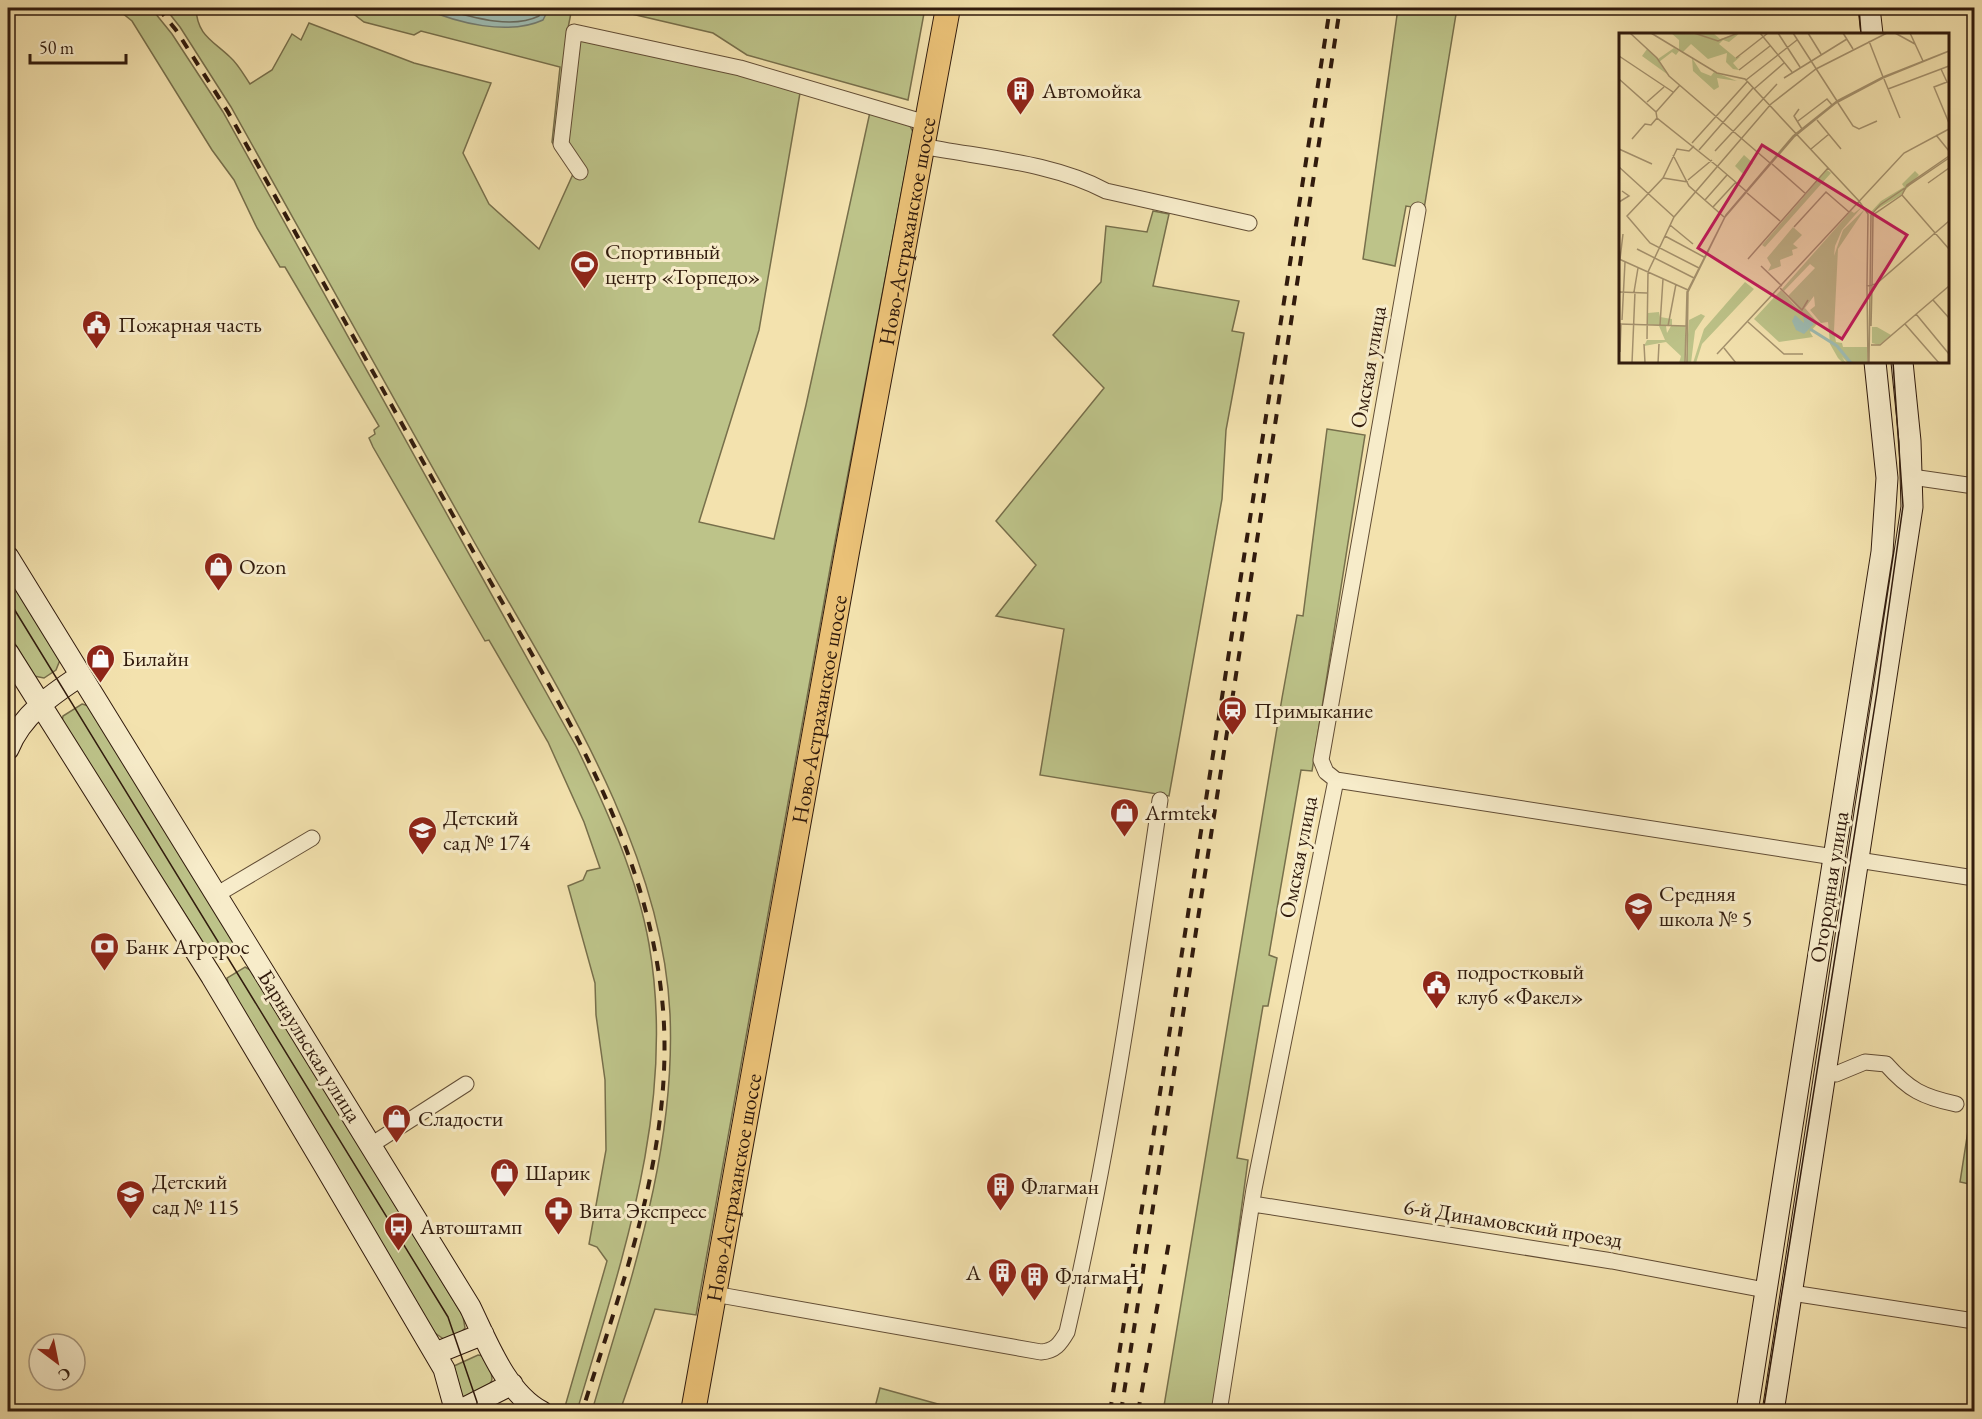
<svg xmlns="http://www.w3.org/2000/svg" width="1982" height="1419" font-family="'EB Garamond',serif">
	<rect width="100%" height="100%" fill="#f3e2ae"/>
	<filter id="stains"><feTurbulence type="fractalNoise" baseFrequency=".00333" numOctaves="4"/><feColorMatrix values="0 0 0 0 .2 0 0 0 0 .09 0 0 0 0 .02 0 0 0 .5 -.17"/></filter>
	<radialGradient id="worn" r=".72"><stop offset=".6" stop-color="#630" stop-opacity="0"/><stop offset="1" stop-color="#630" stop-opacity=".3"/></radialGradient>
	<!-- green -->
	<path fill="#bdc389" stroke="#776f4b" stroke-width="1.5" d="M116 8H151L172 34 223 112 577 748C607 810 637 876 649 944 677 1105 622 1259 577 1411L564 1410 607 1261 597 1247 589 1244 606 1150 605 1080 596 1015 595 983 568 886 583 880 587 871 600 868 584 822 548 742 489 640 485 641 373 447 369 438 375 434 374 430 379 426 285 267H280L257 228 234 180 212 150 132 21Z
		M165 8H196C197 35 212 40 230 57 238 64 244 75 250 84L272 70 292 34 301 40 309 23 414 63 491 83 463 153 489 204 539 249 573 174 552 142 560 67 421 31 414 35 364 22 346 8H572L567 33 737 74 800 93 759 330 699 522 774 539 806 405 870 112 910 126 913 132 832 558 696 1315 655 1309 620 1411H592C630 1281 676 1152 670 1014 662 842 550 677 468 531 389 390 310 249 231 107L180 27Z
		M606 8H925L908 100 747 55 713 33Z
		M1398 8H1457L1424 209 1406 206 1395 266 1363 259Z
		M1153 211 1169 214 1153 286 1239 301 1232 331 1244 333 1226 430 1222 499 1169 796 1040 775 1064 629 996 616 1036 565 996 521 1104 388 1053 335 1101 282 1106 226 1147 232Z
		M1327 429 1365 435 1312 771 1301 770 1269 955 1277 958 1268 1006H1263L1237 1158 1248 1160 1214 1411 1163 1412 1282 698 1297 615 1303 616Z
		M8 575 60 660 56 670 44 678 34 676 8 632Z
		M82 704 89 706 235 941 233 950 219 959 211 955 62 722 63 716Z
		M245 967 252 971 463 1316 465 1328 459 1335 445 1340 432 1331 229 987 227 978Z
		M1974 1092V1185L1960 1182Z
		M478 1355 483 1356C502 1387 489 1385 463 1400L454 1366Z
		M880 1388 945 1406 953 1411H874Z"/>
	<!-- water -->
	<path fill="#9ebcb3" stroke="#727c71" stroke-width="1.5" d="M423 8H549L543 20C508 36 457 23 423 8Z"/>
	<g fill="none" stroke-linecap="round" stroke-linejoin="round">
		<!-- shore -->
		<path stroke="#686c60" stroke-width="1.5" d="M440 8C469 16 510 30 539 16L542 8
			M466 8C481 12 524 19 534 8"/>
		<defs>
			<path id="street" d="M922 146C982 158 1052 162 1106 191L1249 223
				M580 172 561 144 574 32 740 68 926 123
				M1912 477 1974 486
				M1336 780 1834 857
				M1858 860 1974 878
				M216 895 312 838
				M1827 1072 1836 1074 1865 1062 1886 1064C1909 1090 1923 1097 1956 1104
				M371 1145 466 1084
				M1253 1204 1612 1261 1765 1290
				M1792 1293 1974 1321
				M714 1294 1041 1352C1055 1351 1060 1344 1067 1332 1108 1156 1134 978 1160 800
				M1219 1412 1254 1189 1336 780 1326 772 1321 760 1418 210"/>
			<path id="secondary" d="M1869 8 1872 34
				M8 557 470 1307C487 1342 506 1393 542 1412
				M8 653 212 977 323 1163 444 1369 456 1412
				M8 749C22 715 51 695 80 676
				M436 1353 483 1334
				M457 1412 512 1384
				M1747 1412 1882 552 1887 478 1875 362
				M1773 1412 1912 507 1910 441 1902 362"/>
			<g id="primary">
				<path id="s1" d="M693 1412 847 552 948 8"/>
			</g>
		</defs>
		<!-- street casing -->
		<use href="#street" stroke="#624d35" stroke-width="17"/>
		<!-- secondary casing -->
		<use href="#secondary" stroke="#311b0d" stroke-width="23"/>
		<!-- primary casing -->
		<use href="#primary" stroke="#311b0d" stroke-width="26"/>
		<!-- street -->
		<use href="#street" stroke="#f7ecca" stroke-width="15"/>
		<!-- secondary -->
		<use href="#secondary" stroke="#f7ecca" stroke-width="21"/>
		<!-- primary -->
		<use href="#primary" stroke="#eac177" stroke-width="24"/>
		<!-- tram -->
		<path stroke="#311b0d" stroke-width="1.5" d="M1859 8 1861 34
			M8 599 448 1317 477 1402V1412
			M1763 1412 1877 692 1903 506 1893 362"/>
		<!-- rail -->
		<path stroke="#311b0d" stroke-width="4" stroke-dasharray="10 10" stroke-linecap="butt" d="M158 8 176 30 228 112C307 253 385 394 464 535 548 686 648 833 663 1009 674 1147 623 1282 582 1412
			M1110 1412 1330 8
			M1121 1412 1340 8
			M1138 1412 1169 1242"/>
	</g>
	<!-- icons -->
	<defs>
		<symbol id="building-pin" viewBox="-11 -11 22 30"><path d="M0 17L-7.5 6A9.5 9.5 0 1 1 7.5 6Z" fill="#8f2418" stroke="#f7ecca"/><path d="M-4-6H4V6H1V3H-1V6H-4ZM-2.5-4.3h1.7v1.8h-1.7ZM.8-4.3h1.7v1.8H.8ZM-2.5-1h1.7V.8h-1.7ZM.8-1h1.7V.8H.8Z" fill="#fff"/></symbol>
		<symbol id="stadium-pin" viewBox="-11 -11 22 30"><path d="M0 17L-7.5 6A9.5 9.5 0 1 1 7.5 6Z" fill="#8f2418" stroke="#f7ecca"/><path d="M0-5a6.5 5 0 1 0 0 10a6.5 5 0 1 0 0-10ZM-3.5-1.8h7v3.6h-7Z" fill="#fff"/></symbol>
		<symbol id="civic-pin" viewBox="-11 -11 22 30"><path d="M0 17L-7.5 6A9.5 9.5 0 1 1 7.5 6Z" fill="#8f2418" stroke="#f7ecca"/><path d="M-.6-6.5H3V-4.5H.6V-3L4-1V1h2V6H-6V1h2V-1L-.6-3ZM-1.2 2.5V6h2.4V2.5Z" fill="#fff"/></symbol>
		<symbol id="shop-pin" viewBox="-11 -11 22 30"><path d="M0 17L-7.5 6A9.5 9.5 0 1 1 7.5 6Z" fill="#8f2418" stroke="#f7ecca"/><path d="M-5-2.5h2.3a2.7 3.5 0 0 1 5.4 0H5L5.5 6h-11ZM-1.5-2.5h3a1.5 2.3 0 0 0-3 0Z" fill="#fff"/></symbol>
		<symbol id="station-pin" viewBox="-11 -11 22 30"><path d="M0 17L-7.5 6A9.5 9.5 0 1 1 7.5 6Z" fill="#8f2418" stroke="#f7ecca"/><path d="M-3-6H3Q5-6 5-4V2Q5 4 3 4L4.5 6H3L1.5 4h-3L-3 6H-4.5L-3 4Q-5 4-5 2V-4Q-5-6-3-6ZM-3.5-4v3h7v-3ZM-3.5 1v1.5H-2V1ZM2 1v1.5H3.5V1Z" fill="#fff"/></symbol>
		<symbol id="school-pin" viewBox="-11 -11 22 30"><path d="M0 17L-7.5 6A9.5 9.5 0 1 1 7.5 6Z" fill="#8f2418" stroke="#f7ecca"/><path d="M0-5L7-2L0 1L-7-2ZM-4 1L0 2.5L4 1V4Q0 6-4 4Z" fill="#fff"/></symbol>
		<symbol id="bank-pin" viewBox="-11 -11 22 30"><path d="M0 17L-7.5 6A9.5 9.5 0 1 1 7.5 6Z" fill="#8f2418" stroke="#f7ecca"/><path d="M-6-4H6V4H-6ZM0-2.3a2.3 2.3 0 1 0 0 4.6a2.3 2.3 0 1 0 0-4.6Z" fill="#fff"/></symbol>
		<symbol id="pharmacy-pin" viewBox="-11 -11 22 30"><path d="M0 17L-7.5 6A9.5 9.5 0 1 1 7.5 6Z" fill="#8f2418" stroke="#f7ecca"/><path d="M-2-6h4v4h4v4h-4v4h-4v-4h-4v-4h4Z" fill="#fff"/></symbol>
		<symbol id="bus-pin" viewBox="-11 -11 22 30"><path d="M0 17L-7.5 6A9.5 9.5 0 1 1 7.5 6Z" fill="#8f2418" stroke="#f7ecca"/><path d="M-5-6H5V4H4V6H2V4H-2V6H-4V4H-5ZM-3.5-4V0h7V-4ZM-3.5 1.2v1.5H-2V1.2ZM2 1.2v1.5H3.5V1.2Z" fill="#fff"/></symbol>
	</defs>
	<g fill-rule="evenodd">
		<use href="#building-pin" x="1004" y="74" width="33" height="45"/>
		<use href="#stadium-pin" x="568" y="248" width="33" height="45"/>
		<use href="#civic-pin" x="80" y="308" width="33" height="45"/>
		<use href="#shop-pin" x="202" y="550" width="33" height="45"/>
		<use href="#shop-pin" x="84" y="642" width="33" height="45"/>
		<use href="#station-pin" x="1216" y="694" width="33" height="45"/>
		<use href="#shop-pin" x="1108" y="796" width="33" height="45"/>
		<use href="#school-pin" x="406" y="814" width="33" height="45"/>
		<use href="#school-pin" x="1622" y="890" width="33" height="45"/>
		<use href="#bank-pin" x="88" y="930" width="33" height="45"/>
		<use href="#civic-pin" x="1420" y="968" width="33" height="45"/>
		<use href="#shop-pin" x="380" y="1102" width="33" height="45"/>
		<use href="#shop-pin" x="488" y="1156" width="33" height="45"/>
		<use href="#building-pin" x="984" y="1170" width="33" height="45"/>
		<use href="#school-pin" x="114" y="1178" width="33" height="45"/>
		<use href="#pharmacy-pin" x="542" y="1194" width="33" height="45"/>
		<use href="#bus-pin" x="382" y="1210" width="33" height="45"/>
		<use href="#building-pin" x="986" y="1256" width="33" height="45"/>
		<use href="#building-pin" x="1018" y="1260" width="33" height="45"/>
	</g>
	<g text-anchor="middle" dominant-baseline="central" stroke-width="6" stroke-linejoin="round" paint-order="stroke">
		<!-- poi labels -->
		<g font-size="22" fill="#311b0d" stroke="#f7ecca" text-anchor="start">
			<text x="1042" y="90">Автомойка</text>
			<text x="605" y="251">Спортивный<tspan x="605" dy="25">центр «Торпедо»</tspan></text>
			<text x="118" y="324">Пожарная часть</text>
			<text x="239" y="566">Ozon</text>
			<text x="122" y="658">Билайн</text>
			<text x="1254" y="710">Примыкание</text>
			<text x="1145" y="812">Armtek</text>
			<text x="443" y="817">Детский<tspan x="443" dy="25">сад № 174</tspan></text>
			<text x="1659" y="893">Средняя<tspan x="1659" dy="25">школа № 5</tspan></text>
			<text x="125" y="946">Банк Агророс</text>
			<text x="1457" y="971">подростковый<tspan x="1457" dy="25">клуб «Факел»</tspan></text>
			<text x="418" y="1118">Сладости</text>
			<text x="525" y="1172">Шарик</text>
			<text x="152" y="1181">Детский<tspan x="152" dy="25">сад № 115</tspan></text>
			<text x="1021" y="1186">Флагман</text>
			<text x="579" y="1210">Вита Экспресс</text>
			<text x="420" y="1226">Автоштамп</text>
			<text x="981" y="1272" text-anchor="end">A</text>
			<text x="1055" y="1276">ФлагмаН</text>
		</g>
		<!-- street labels -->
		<g font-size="22" fill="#311b0d" stroke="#f7ecca">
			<text stroke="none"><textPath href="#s1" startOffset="1200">Ново-Астраханское шоссе</textPath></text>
			<text transform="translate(1368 367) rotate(-80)">Омская улица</text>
			<text stroke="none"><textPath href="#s1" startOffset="714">Ново-Астраханское шоссе</textPath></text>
			<text transform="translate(1298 857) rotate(-79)">Омская улица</text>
			<text transform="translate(1829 887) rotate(-81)">Огородная улица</text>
			<text transform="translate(310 1046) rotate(58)">Барнаульская улица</text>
			<text stroke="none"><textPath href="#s1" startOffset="228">Ново-Астраханское шоссе</textPath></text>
			<text transform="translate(1513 1223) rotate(9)">6-й Динамовский проезд</text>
		</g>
	</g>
	<!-- overview -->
	<g transform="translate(1619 33)">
		<rect width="330" height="330" fill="#f3e2ae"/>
		<path d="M52 0H94L101 6 121 0 110 9 104 7 100 11 117 25 122 23 114 30 120 37 114 36 107 29 108 20 89 26 72 11 64 19 60 17V7ZM55 15 60 18 57 22 53 19 40 29 48 41 23 23 28 16 39 26ZM73 25 82 39 92 43 95 39 118 48 98 45 100 54 95 57 74 38ZM125 122 134 130 124 141 116 133ZM208 137 212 140 146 214 143 212ZM296 138 300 142 282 162 250 181 262 168 285 154 283 151ZM243 174 223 197 216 213 215 223 224 197 246 176 219 216 215 298 217 309 223 310 224 314H248V330H229L223 324 227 330H224L219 325 211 311 209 289 202 290 191 277 196 273 195 263 186 275 199 290 191 299 194 304 160 309 135 286 162 257 182 279 169 263 196 235 191 231 165 258 163 256 232 178 235 180ZM174 194 183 202 174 211 179 215 173 217 174 222 161 227 162 233 149 238 152 232 148 225ZM126 249 135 256 83 311 77 330H74L85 296ZM40 279 41 284 53 286V292L47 293 48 300 52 293H66V330H60L62 323 47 309 25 313 28 307H46L40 293 28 291 29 280ZM82 281 86 283 76 298 72 330H67L70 287ZM253 294H258L272 302 260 312 253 310Z" fill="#bdc389"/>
		<path d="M184 280 195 291 185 301 177 297 173 288 176 282 185 290Z" fill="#9ebcb3"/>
		<path fill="none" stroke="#9ebcb3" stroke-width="3" d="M191 296 218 313 232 330"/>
		<path fill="none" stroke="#a5926e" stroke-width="1.5" d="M11 0 38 25 50 43 151 130M32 0 98 40 126 46 240 168 249 181 248 253M75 0 99 8 119 0M141 0 173 39M159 0 181 34M174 0 218 68M189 0 202 21M224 0 234 16M276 0 296 11M291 0 304 28M250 8 264 44M0 23 54 59M117 25 149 0M322 36 328 49 315 54 330 90M120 37 151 13M165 45 228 6M0 46 37 79 38 85 98 133M265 46 281 85M127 47 178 7M135 56 165 30M269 56 330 33M28 69 45 54M219 70 234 93 240 96 258 88M180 76 175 83 183 96M37 79 61 52M198 87 222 116M179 88 208 66 213 72M317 102 330 118M13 106 26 91 32 92 38 85M73 110 128 49M75 113 70 118 58 116 44 145 8 183 31 210 80 235M0 116 33 131M192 116 210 101M80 117 134 55M96 118 158 51M54 122 70 153 105 184M153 131 187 161M98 133 127 158M0 134 55 184M44 145 69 149M69 147 93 127M309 150 330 135M128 160 161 188M283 162 330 216M283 162 288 152 330 123M86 167 108 142M0 169 10 163 3 158M94 174 117 149M51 192 74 211M175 194 207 159 230 179M46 203 85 224M18 216 75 245M0 226 69 257M1 226 4 201M129 226 209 135M142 233 163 253M253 253 254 182 283 162M161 255 183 277 189 267M0 259 28 260M15 259 19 235M314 267 330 285M297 281 330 321M3 287 6 229M129 289 165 321H184M0 291 67 293M286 291 320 330M41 292 44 246M49 293 57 251M252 293 253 253M28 306 29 239 55 184 152 71 197 36 268 0M25 311 26 330M252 312H261L330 253M105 315 117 330M1 319 2 291M98 321 285 120 330 96M13 330 16 259M39 330 40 311M66 330 68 259 107 182 174 103 218 68 264 44 330 18M68 330 69 259 106 184 118 170 175 104 217 70 264 45 330 18M249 330 248 253 257 251 330 188M250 330 252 182 261 172 330 125"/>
		<path fill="#c2185b" fill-opacity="0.15" stroke="#c2185b" stroke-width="3" d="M143 112 288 202 223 306 79 215Z"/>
		<rect width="330" height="330" fill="none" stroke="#311b0d" stroke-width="3"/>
	</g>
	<!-- margin -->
	<rect width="1982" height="1419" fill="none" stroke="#f3e2ae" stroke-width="30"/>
	<rect x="9" y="9" width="1964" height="1401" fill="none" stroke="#311b0d" stroke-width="3"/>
	<rect x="15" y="15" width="1952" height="1389" fill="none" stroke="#311b0d" stroke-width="1.5"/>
	<!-- north arrow -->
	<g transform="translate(57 1362) rotate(148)"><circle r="28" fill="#f7ecca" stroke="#a8987e" stroke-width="1.5"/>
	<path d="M0-4.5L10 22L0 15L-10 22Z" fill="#8f2418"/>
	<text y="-9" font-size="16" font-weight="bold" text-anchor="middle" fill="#311b0d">С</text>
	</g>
	<!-- scale -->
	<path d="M30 54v9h96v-9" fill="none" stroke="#311b0d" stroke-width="3"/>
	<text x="39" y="54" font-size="18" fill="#311b0d" stroke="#f7ecca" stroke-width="4.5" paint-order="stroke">50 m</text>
	<rect width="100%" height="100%" filter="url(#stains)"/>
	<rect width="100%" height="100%" fill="url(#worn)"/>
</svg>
